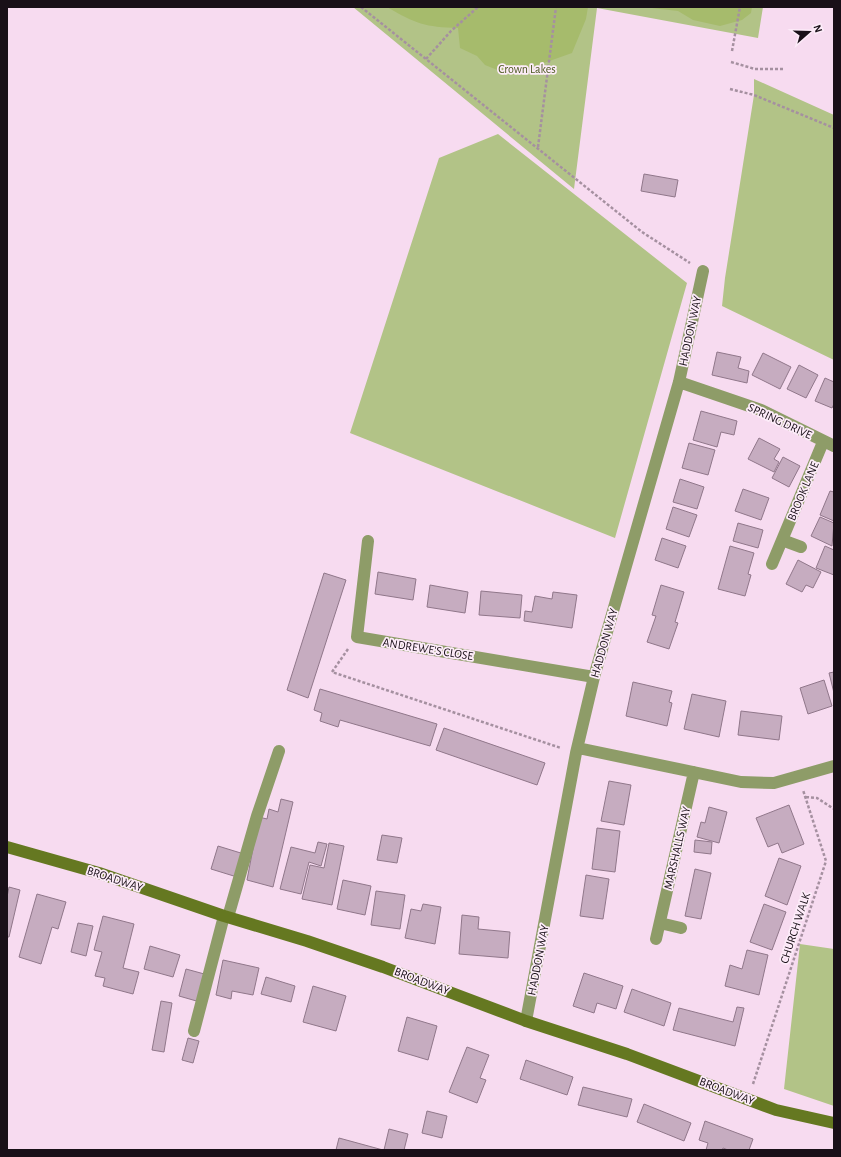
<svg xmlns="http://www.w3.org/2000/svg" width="841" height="1157" font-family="'Alegreya Sans',sans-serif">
	<rect width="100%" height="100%" fill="#f7dbf0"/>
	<!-- green -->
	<path fill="#b2c387" d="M353 7H763L758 38 597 8 574 189Z
		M754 79 834 115V360L722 306 725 278 754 95Z
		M498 134 687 283 615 538 350 433 439 158Z
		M800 944 834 949V1106L784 1089Z"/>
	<!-- forest -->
	<path fill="#a6bb6c" d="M387 7H588L586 19 572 53 524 70 505 73 485 65 477 56 460 48 458 28C425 27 416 24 387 7Z
		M643 7H752L751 13 742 20 720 26 693 20 678 11Z"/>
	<!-- building -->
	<path fill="#c6acc0" stroke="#90778a" d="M644 174 678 180 675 197 641 191Z
		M717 352 741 357 738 368 749 371 747 383 712 375Z
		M763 353 791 367 780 389 752 375Z
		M799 365 818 375 806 398 787 389Z
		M825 378 834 382V404L832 408 815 401Z
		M701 411 737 421 734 435 721 432 717 447 693 440Z
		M759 438 780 449 774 459 779 462 774 472 748 459Z
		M689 443 715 450 708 475 682 468Z
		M783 457 800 466 789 487 772 478Z
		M680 479 704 487 697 509 673 502Z
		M743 489 769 498 761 520 735 511Z
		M830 491 834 492V521L820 515Z
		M673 507 697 515 689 537 666 529Z
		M820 517 834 523 832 546 811 536Z
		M738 523 763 530 758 548 733 541Z
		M662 538 686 546 678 568 655 560Z
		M730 546 754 553 748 574 751 575 745 596 718 589Z
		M825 546 834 550V575L816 568Z
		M798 560 821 572 813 588 806 585 802 592 786 584Z
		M378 572 416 579 413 600 375 594Z
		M324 573 346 580 308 698 287 690Z
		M430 585 468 592 465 613 427 607Z
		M661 585 684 592 675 622 678 623 669 649 647 642 656 616 652 615Z
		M481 591 522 595 520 618 479 615Z
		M553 592 577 595 572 628 524 621 525 611 532 612 535 596 552 599Z
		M834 672V693L829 673Z
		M824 680 832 706 808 714 800 688Z
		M633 682 672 691 669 702 672 703 667 726 626 716Z
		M320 689 437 724 430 746 340 720 338 727 320 721 322 713 314 710Z
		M692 694 726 701 719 737 684 729Z
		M741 711 782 716 779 740 738 735Z
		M444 728 545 763 537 785 436 750Z
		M609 781 631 785 624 825 601 821Z
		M281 799 293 802 273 887 247 880 259 817 267 819 269 809 278 812Z
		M789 805 804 844 782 853 778 843 768 847 756 818Z
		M709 807 727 812 719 843 697 837 701 822 705 823Z
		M597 828 620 831 615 872 592 869Z
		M382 835 402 838 397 863 377 860Z
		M695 840 712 842 711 854 694 852Z
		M318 842 327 844 321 866 309 862 301 894 280 889 291 847 315 853Z
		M329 843 344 846 332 905 302 899 310 865 324 868Z
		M218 846 244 854 237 877 211 869Z
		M779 858 801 866 787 905 765 896Z
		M695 869 711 873 701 919 685 916Z
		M586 875 609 879 603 919 580 916Z
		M343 880 371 886 365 915 337 909Z
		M9 887 20 890 9 937H7V897Z
		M376 891 405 895 400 929 371 925Z
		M37 894 66 902 58 929 52 927 41 964 19 957Z
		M423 904 441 907 435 944 405 938 411 909 421 911Z
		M764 904 786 912 772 950 750 942Z
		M462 915 479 917 478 929 510 932 508 958 459 954Z
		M103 916 134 924 123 968 139 972 133 994 103 986 105 978 95 976 102 952 94 950Z
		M78 923 93 926 86 956 71 952Z
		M150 946 180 955 173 977 144 969Z
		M747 950 768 955 759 995 725 986 730 965 742 969Z
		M223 960 259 968 253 995 232 991 231 999 216 995Z
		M186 969 208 975 200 1002 179 996Z
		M584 973 623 986 616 1009 597 1003 594 1013 573 1006Z
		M266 977 295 986 291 1002 261 994Z
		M313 986 346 996 336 1031 303 1022Z
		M632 989 671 1003 664 1026 624 1012Z
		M161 1001 172 1003 164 1052 152 1050Z
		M737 1007 744 1008 735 1046 673 1030 679 1008 733 1022Z
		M407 1017 437 1026 428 1060 398 1051Z
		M188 1038 199 1041 193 1063 182 1060Z
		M467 1047 489 1055 480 1078 486 1080 477 1103 449 1092Z
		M526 1060 573 1077 567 1095 520 1079Z
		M583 1087 632 1099 627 1117 578 1105Z
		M644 1104 691 1123 684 1141 637 1122Z
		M427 1111 447 1116 442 1138 422 1133Z
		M705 1121 753 1139 749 1150H728L723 1148 722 1150H706L708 1143 699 1140Z
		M389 1129 408 1134 404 1150H384Z
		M339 1138 383 1150H336Z"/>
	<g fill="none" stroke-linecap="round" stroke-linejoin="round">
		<!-- path -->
		<path stroke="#a590a0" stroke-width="2.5" stroke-dasharray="3 2" stroke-linecap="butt" d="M361 7 642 232 690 263
			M732 51 740 7
			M426 59 451 31 478 7
			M731 62 755 69H784
			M730 89 754 95 834 128
			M538 147 556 7
			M348 649 332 672 561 748
			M806 797 817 798 834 809
			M753 1084 826 861 803 790"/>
		<!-- lane -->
		<path stroke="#8e9c68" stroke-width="12" d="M228 917 257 816 279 751
			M194 1031 224 916"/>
		<!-- street -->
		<path stroke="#8e9c68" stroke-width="12" d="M679 382 761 410 834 446
			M782 540 801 547
			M368 541 357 637 594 677
			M772 564 823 442
			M578 748 741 782 774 783 834 766
			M660 923 681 928
			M656 939 694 772
			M526 1021 576 753 594 677 679 382 703 271"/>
		<!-- secondary -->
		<path stroke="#657821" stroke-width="12" d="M7 847 99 873 224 916 307 941 383 967 526 1021 627 1054 776 1110 834 1123"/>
	</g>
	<g text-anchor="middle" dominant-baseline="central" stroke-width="3.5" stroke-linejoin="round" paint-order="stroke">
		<!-- park labels -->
		<g font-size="12" fill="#4b581f" stroke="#fdecf9">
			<text x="527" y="69">Crown Lakes</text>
		</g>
		<!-- street labels -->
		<g font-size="12" fill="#191018" stroke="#fdecf9">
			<text transform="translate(690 331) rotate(-78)">HADDON WAY</text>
			<text transform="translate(780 421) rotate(25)">SPRING DRIVE</text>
			<text transform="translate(803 491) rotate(-67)">BROOK LANE</text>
			<text transform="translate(604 643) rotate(-74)">HADDON WAY</text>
			<text transform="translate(428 649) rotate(9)">ANDREWE'S CLOSE</text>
			<text transform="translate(677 848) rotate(-77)">MARSHALLS WAY</text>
			<text transform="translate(115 879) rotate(18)">BROADWAY</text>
			<text transform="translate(795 928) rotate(-72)">CHURCH WALK</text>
			<text transform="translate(538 960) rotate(-79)">HADDON WAY</text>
			<text transform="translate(422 981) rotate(21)">BROADWAY</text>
			<text transform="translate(727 1091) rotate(21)">BROADWAY</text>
		</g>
	</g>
	<!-- border -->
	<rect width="841" height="1157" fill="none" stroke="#191018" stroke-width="16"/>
	<!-- north arrow -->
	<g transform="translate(809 32) rotate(70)" stroke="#fdecf9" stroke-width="3" paint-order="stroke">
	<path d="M0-3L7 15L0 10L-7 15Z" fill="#191018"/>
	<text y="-6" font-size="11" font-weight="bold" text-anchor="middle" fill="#191018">N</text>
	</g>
</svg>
